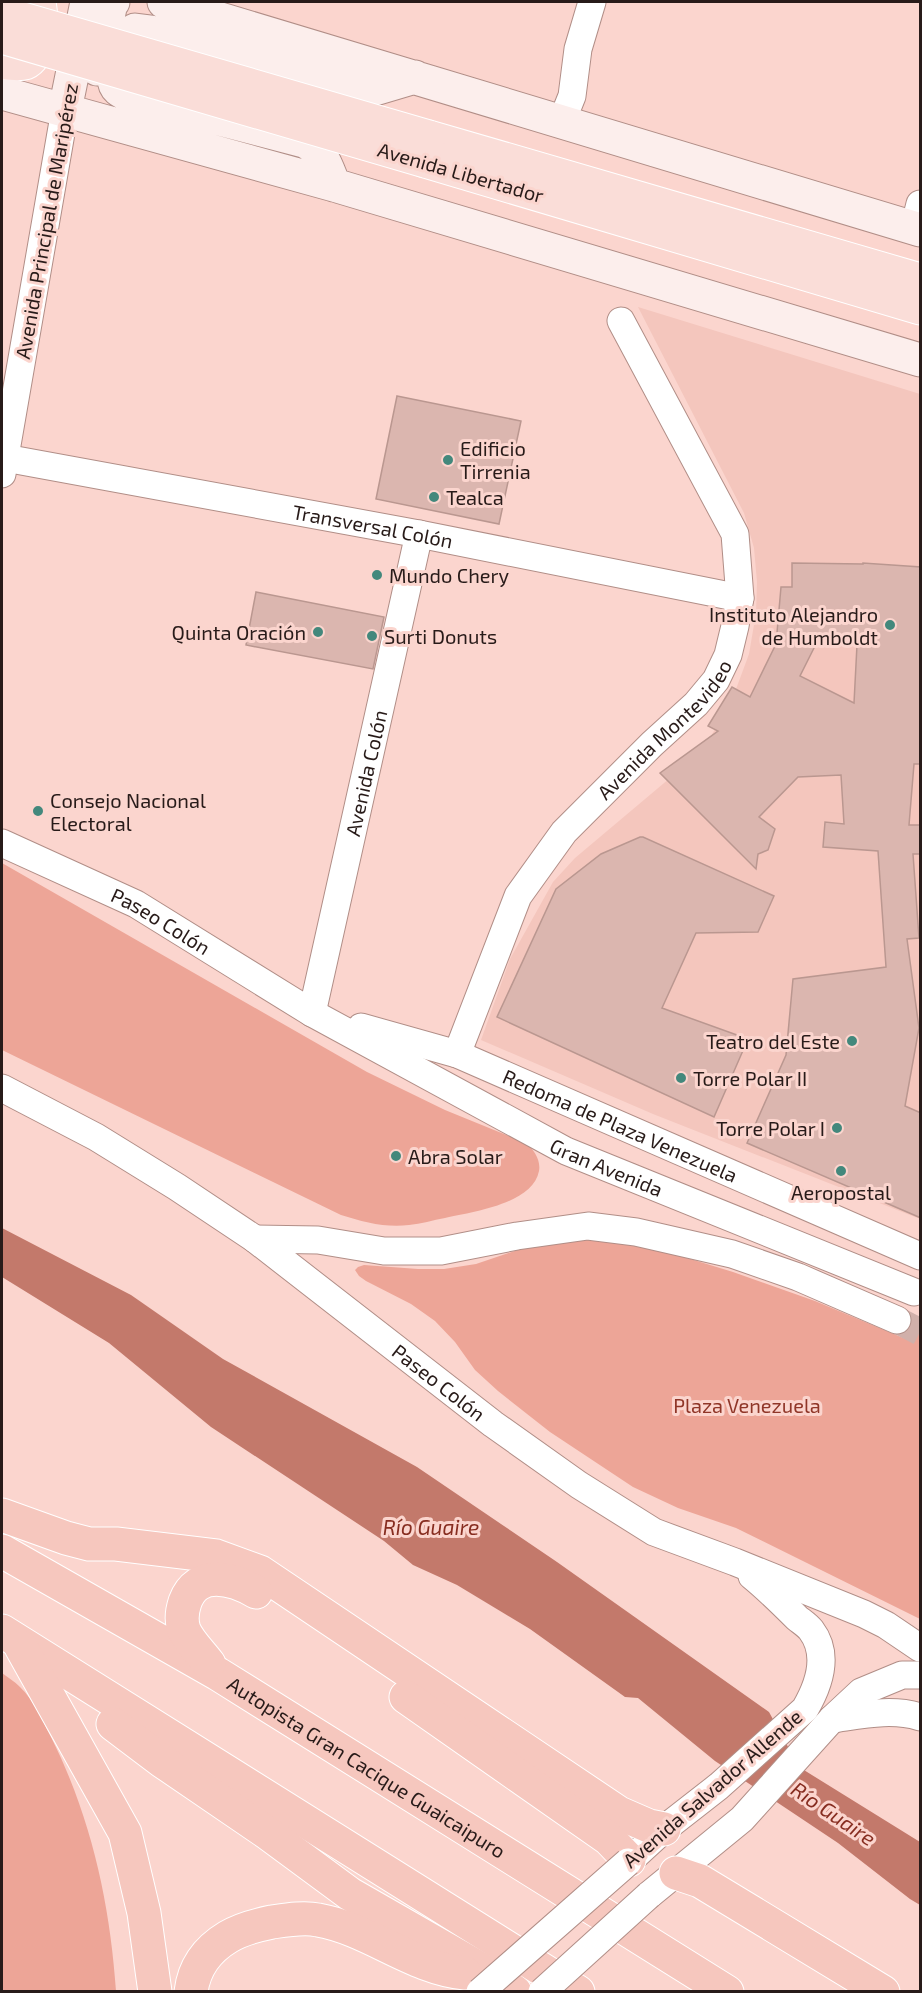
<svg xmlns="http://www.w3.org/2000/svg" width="922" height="1993" font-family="'Exo 2',sans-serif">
	<rect width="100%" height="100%" fill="#fbd5ce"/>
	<!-- built -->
	<path fill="#f4c6bd" d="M638 307 920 394V1219L653 1114 481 1040 510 959 553 882 575 858 689 762 711 736 732 700 749 654 756 613 757 582 754 548 744 513Z"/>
	<!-- green -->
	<path fill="#eda597" d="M2 863 367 1072 445 1110 526 1143C534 1150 541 1160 539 1171 533 1204 472 1212 445 1218 433 1220 421 1224 409 1225 386 1228 363 1222 341 1215L2 1050Z
		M589 1228 733 1272 815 1301 913 1342 920 1328V1619L736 1528 678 1508 633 1487 550 1432 498 1391 475 1370 455 1342 435 1321 411 1304 366 1281 359 1276 355 1270 358 1267 364 1265 418 1269H444L476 1264 568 1233Z
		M2 1673C7 1677 14 1681 20 1687 34 1700 42 1720 51 1737 91 1817 110 1903 116 1991H2Z"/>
	<!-- water -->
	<path fill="#c3796b" d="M2 1228 131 1295 223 1359 417 1467 557 1562 769 1712 799 1767 920 1842V1905L910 1899 838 1843 715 1761 638 1698 625 1697 530 1629 457 1585 413 1565 384 1541 211 1427 109 1343 2 1277Z"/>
	<!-- building -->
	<path fill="#dbb6af" stroke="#ba9790" stroke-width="1.5" fill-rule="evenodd" d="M397 396 521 421 499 524 376 499Z
		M792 563 863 564V563L921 567V764H914L909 825H921V854H913L919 938 907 939 919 1028 905 1106 921 1113V1218L747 1143 786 1055 793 979 886 967 878 851 823 847 825 822 844 824 841 775 798 777 759 817 775 829 768 850 758 854 756 869 660 773 718 731 708 726 732 687 750 697 776 644 781 587H792ZM818 640 857 645 854 703 800 676Z
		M256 592 384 617 373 669 246 645Z
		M640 837H643L774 896 758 932 696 933 662 1008 748 1039 714 1117 497 1017 556 889 601 854Z"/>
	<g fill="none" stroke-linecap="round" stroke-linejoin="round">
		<!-- street-tunnel -->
		<path stroke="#d1b0aa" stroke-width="27" stroke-dasharray="27 14" stroke-linecap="butt" d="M897 1320 920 1332"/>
		<defs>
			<g id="street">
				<path d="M562 121 572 96 578 49 592 2"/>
				<path d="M914 228 920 204"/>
				<path id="s1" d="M5 458 419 534 740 598"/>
				<path d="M2 474 65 110"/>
				<path id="s2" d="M2 843 136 904 312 1013 566 1151 914 1292"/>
				<path id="s3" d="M312 1013 419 534"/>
				<path id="s4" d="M361 1027 457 1054 920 1256"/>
				<path id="s5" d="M457 1054 518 896 564 832 652 744 696 704 716 680 728 655 735 626 740 598 735 534 621 321"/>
				<path id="s6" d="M2 1088 96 1137 177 1187 255 1239 493 1424 579 1485 654 1532 735 1562 864 1614 886 1625 920 1648"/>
				<path d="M255 1239 318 1240 384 1251H441L517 1236 588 1226 636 1232 732 1254 798 1277 897 1320"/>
				<path d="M832 1719C861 1715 892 1708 920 1717"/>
				<path d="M628 1862 664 1829 719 1786 805 1709C819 1685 830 1655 811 1630 807 1625 802 1622 797 1618 782 1603 768 1589 752 1576"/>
				<path d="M649 1895 742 1819 832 1719 861 1692 902 1675H920"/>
			</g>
			<path id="secondary" d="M164 2 920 230
				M97 69 111 3 113 2
				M2 93 334 185 920 360
				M65 110 87 2
				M334 185C327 168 322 149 304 141L131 96C121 92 114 89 114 78L128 34 135 30 151 32 349 91H368L415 77"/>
			<path id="primary" d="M2 62C8 63 18 65 25 63 42 56 42 17 39 2
				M429 137 920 280
				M425 161 920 308"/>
			<g id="highway">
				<path d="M2 1515 66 1538 89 1544H116L216 1556 260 1572 619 1813 649 1826 664 1829"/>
				<path id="s7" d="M2 1551 218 1674 727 1992"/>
				<path d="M2 1631 578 1992"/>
				<path d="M21 1647 125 1833 144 1913 155 1992"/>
				<path d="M209 1664C201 1653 189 1642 184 1630 181 1621 182 1611 185 1602 197 1569 232 1578 256 1592"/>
				<path d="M406 1697 609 1839 629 1860"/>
				<path d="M113 1724 162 1761 266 1832 350 1894 493 1976 515 1992"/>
				<path d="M676 1873 700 1881 883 1992"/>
				<path d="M191 1992C194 1967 208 1949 228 1937 241 1929 257 1925 272 1922 286 1920 304 1917 318 1920 370 1929 412 1968 465 1973"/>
			</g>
		</defs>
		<!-- street casing -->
		<use href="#street" stroke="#b18e87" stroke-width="29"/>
		<!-- secondary casing -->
		<use href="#secondary" stroke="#b18e87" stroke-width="35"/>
		<!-- primary casing -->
		<use href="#primary" stroke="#fff" stroke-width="35"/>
		<!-- highway casing -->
		<use href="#highway" stroke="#fff" stroke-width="35"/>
		<!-- street -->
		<use href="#street" stroke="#fff" stroke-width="27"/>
		<!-- secondary -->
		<use href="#secondary" stroke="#fceeec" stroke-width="33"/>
		<!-- primary -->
		<use href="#primary" stroke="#faddd8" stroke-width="33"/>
		<!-- highway -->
		<use href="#highway" stroke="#f6c7be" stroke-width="33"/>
		<defs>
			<path id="street-bridge" d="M480 1992 628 1862
				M542 1992 649 1895"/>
			<path id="primary-bridge" d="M2 13 429 137
				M2 37 425 161"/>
		</defs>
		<!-- street-bridge casing -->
		<use href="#street-bridge" stroke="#b18e87" stroke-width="29" stroke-linecap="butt"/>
		<!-- primary-bridge casing -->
		<use href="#primary-bridge" stroke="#fff" stroke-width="35" stroke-linecap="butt"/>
		<!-- street-bridge -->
		<use href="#street-bridge" stroke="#fff" stroke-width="27"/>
		<!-- primary-bridge -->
		<use href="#primary-bridge" stroke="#faddd8" stroke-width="33"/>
	</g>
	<!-- markers -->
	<g fill="#43887c" stroke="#fbd5ce" stroke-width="2">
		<circle cx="448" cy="460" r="6"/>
		<circle cx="434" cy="497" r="6"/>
		<circle cx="377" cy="575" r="6"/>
		<circle cx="890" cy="625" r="6"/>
		<circle cx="318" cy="632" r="6"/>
		<circle cx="372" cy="636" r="6"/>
		<circle cx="38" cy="811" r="6"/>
		<circle cx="852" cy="1041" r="6"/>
		<circle cx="681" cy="1078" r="6"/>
		<circle cx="837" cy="1128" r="6"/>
		<circle cx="396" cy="1156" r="6"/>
		<circle cx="841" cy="1171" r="6"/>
	</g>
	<g text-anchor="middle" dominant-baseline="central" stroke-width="6" stroke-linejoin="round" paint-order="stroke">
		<!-- street labels -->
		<g font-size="20" fill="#281b19" stroke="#fbd5ce">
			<text transform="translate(461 172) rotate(16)">Avenida Libertador</text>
			<text transform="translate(46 221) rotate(-80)">Avenida Principal de Maripérez</text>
			<text stroke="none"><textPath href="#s1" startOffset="374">Transversal Colón</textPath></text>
			<text stroke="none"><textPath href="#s5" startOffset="392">Avenida Montevideo</textPath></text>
			<text stroke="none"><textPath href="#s3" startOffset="246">Avenida Colón</textPath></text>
			<text stroke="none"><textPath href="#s2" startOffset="177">Paseo Colón</textPath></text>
			<text stroke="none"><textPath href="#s4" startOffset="278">Redoma de Plaza Venezuela</textPath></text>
			<text stroke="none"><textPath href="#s2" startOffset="687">Gran Avenida</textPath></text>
			<text stroke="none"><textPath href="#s6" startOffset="528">Paseo Colón</textPath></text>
			<text stroke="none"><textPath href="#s7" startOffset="424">Autopista Gran Cacique Guaicaipuro</textPath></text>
			<text transform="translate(712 1788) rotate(-41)">Avenida Salvador Allende</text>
		</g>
		<!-- poi labels -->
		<g font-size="20" fill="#281b19" stroke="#fbd5ce" text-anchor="start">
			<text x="460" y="448">Edificio<tspan x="460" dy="23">Tirrenia</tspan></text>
			<text x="446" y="497">Tealca</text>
			<text x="389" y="575">Mundo Chery</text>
			<text x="878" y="614" text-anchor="end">Instituto Alejandro<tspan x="878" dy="23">de Humboldt</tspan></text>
			<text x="306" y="632" text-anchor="end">Quinta Oración</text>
			<text x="384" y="636">Surti Donuts</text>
			<text x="50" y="800">Consejo Nacional<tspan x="50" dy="23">Electoral</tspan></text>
			<text x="840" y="1041" text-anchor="end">Teatro del Este</text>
			<text x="693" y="1078">Torre Polar II</text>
			<text x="825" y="1128" text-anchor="end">Torre Polar I</text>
			<text x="408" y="1156">Abra Solar</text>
			<text x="841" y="1192" text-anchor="middle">Aeropostal</text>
		</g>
		<!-- park labels -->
		<g font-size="20" fill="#903628" stroke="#fbd5ce">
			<text x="747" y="1405">Plaza Venezuela</text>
		</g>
		<!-- water labels -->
		<g font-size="21" font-style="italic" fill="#872d20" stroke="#fbd5ce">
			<text x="431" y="1526">Río Guaire</text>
			<text transform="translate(834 1813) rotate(34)">Río Guaire</text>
		</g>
	</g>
	<!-- border -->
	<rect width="922" height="1993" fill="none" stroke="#281b19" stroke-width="6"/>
</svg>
